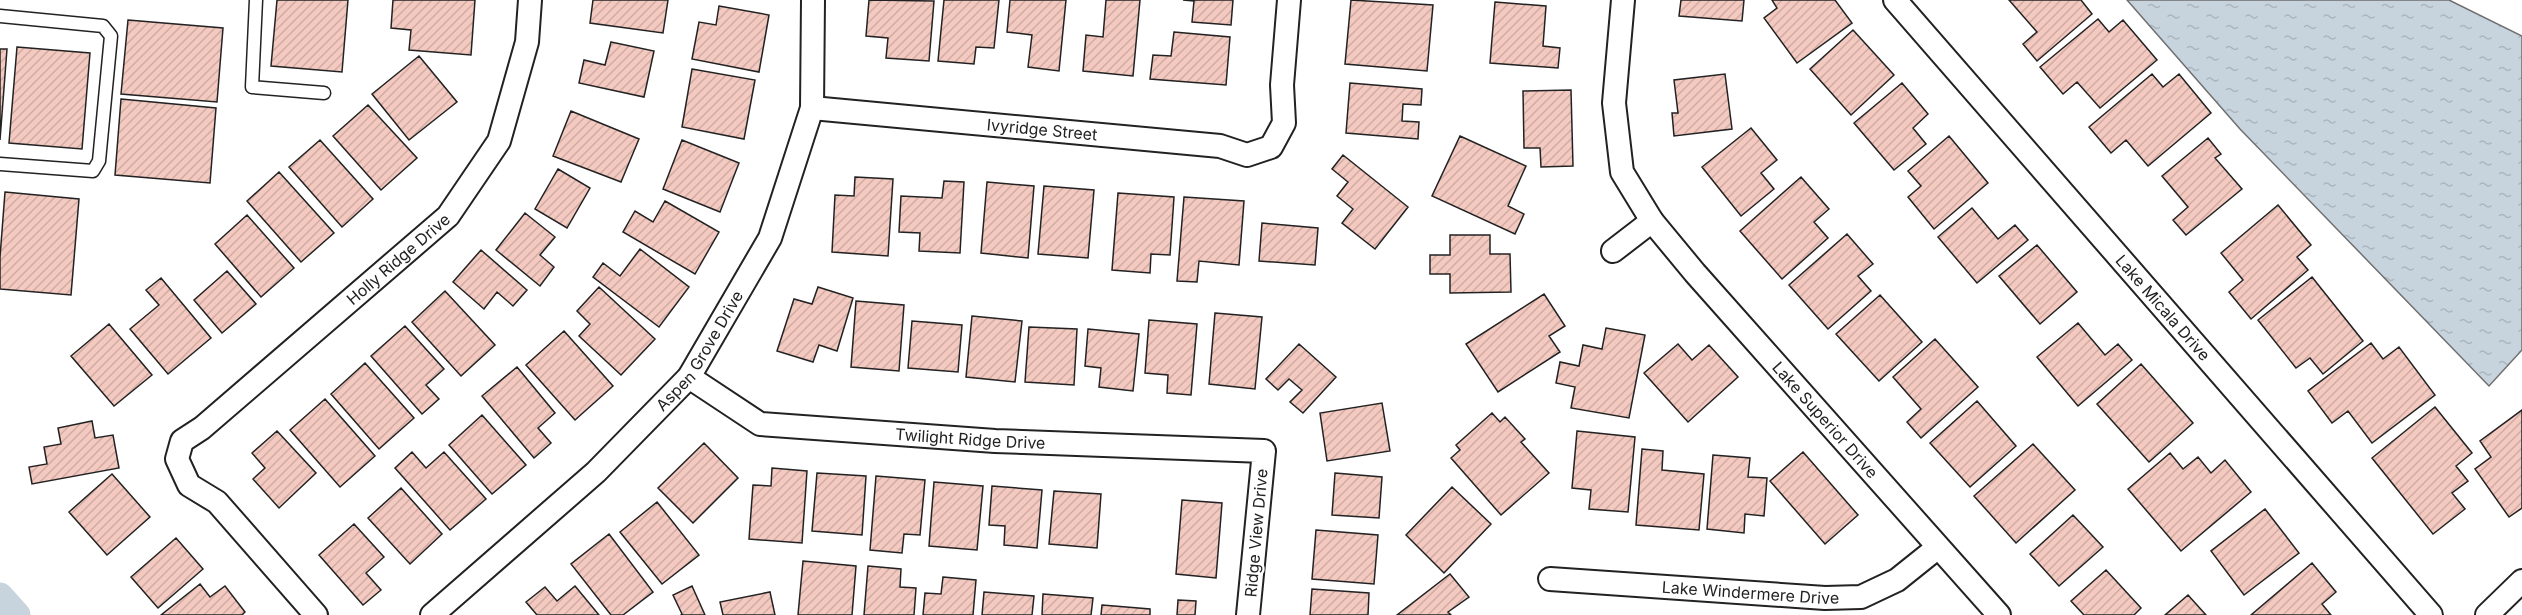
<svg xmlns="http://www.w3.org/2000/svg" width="2522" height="615" font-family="Inter,sans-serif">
	<defs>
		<pattern id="water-ripples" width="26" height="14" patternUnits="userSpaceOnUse" patternTransform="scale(1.5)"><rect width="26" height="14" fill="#c7d3dd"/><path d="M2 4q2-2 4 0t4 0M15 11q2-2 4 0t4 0" fill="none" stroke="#abb5bd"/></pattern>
		<pattern id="building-hatch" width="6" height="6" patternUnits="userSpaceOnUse" patternTransform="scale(1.5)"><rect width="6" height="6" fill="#f3c9c0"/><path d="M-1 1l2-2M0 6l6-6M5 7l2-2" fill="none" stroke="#d0aca5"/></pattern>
	</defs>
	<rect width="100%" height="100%" fill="#fff"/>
	<!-- water -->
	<path fill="url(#water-ripples)" stroke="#6f6f6f" stroke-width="1.5" d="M2127 0H2449L2522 36V350L2489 386 2240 129Z"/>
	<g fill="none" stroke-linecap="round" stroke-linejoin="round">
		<!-- canal -->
		<path stroke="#c7d3dd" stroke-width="27" d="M0 596 17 615"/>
	</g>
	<!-- building -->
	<path fill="url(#building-hatch)" stroke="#222" stroke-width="1.5" d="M277 0H348L342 72 271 66Z
		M393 0H475L471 55 409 50 411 30 391 28Z
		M593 0H668L663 33 590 23Z
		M869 0 934 1 929 61 886 58 888 38 866 36Z
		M944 0H999L994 48 976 47 974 64 938 61Z
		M1010 0H1066L1059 71 1028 67 1032 35 1007 32Z
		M1106 0H1140L1133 76 1083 71 1086 35 1103 37Z
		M1183 0H1233L1231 25 1192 22 1194 1Z
		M1351 0 1433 5 1427 71 1345 64Z
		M1681 0H1744L1742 21 1679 16Z
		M1772 0H1835L1852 23 1797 63 1764 18 1777 8Z
		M2009 0H2081L2092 14 2037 61 2023 44 2037 32Z
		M1495 2 1546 6 1543 46 1560 48 1558 68 1490 63Z
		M719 6 769 15 759 72 692 59 699 22 716 25Z
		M2098 19 2109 32 2123 20 2157 60 2100 108 2077 82 2063 94 2040 67Z
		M128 20 223 28 217 102 121 94Z
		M1853 30 1894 75 1851 115 1810 69Z
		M1174 32 1230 37 1226 85 1150 79 1153 55 1171 56Z
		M611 42 654 51 644 97 579 83 584 60 605 65Z
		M17 47 90 53 82 149 9 143Z
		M0 49H7L0 140Z
		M419 56 457 102 409 140 372 94Z
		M692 69 755 80 744 139 682 127Z
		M1725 74 1732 129 1674 136 1672 113H1678L1674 80Z
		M2152 74 2163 87 2179 74 2211 113 2148 166 2126 140 2111 153 2089 127Z
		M1350 83 1422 89 1421 105 1403 104 1402 121 1419 122 1418 139 1346 133Z
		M1902 83 1928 114 1913 128 1926 144 1894 170 1854 123Z
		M1571 90 1573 166 1541 167 1540 148H1524L1523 91Z
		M121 99 216 108 210 183 115 175Z
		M368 105 417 158 381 190 333 136Z
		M571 111 639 139 621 182 553 156Z
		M1751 128 1777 160 1761 173 1774 189 1741 216 1702 167Z
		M1460 136 1526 166 1508 206 1524 214 1515 234 1432 196Z
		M1949 136 1988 183 1934 229 1908 197 1921 186 1908 171Z
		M2208 138 2221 154 2215 158 2242 189 2186 235 2173 220 2188 207 2162 176Z
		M320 140 373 199 342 227 289 167Z
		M682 140 739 163 720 212 663 189Z
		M1343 155 1408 207 1375 249 1342 223 1353 209 1337 196 1348 182 1332 169Z
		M558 169 590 188 567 228 535 209Z
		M279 172 334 233 301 262 247 201Z
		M855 177 893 179 888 256 832 252 835 195 854 196Z
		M1801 177 1829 209 1814 222 1828 238 1782 279 1740 231Z
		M944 181 964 182 960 253 919 251 920 233 899 232 901 196 942 198Z
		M987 182 1034 186 1028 258 981 253Z
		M1044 186 1094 190 1088 258 1038 254Z
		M5 192 79 199 71 295 0 289V257Z
		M1118 193 1174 197 1170 255 1151 254 1150 273 1112 270Z
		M1184 197 1244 201 1239 265 1199 261 1197 282 1177 281Z
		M665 201 719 232 695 274 623 232 635 211 653 222Z
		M2278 205 2311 245 2297 257 2308 270 2251 319 2229 292 2243 280 2221 253Z
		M1972 208 1998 239 2015 225 2028 240 1977 283 1938 237Z
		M525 213 555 237 540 255 554 267 540 286 496 250Z
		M247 215 294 268 261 297 215 244Z
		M1262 223 1318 228 1315 265 1259 261Z
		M1847 234 1873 264 1858 276 1871 291 1828 329 1789 285Z
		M1450 235H1490V254H1510L1511 292 1450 293V274H1430V255H1450Z
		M2037 245 2077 292 2040 324 1999 276Z
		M640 249 689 287 659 327 593 277 603 263 620 276Z
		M481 250 527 290 513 306 497 292 484 309 453 282Z
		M227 271 256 304 222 333 194 300Z
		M2312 277 2363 341 2323 374 2310 358 2296 368 2258 320Z
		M161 278 211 338 168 374 130 329 159 305 146 290Z
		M599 287 655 339 621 375 579 336 590 324 577 311Z
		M818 287 853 298 837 351 819 345 813 362 777 351 794 299 812 304Z
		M445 291 495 345 461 376 412 322Z
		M1544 294 1565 326 1549 336 1560 352 1498 392 1466 344Z
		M1880 295 1922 342 1879 381 1836 334Z
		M856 301 904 305 899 371 851 367Z
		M1215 313 1262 317 1255 389 1209 384Z
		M972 316 1022 321 1015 382 966 377Z
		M1149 320 1197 324 1191 395 1167 393 1168 375 1145 373Z
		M912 321 962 325 958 372 908 368Z
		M2078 323 2105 355 2118 344 2132 360 2078 406 2037 357Z
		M109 324 152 375 114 406 71 356Z
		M405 326 444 369 426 385 439 399 422 414 371 356Z
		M1029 327 1077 329 1074 385 1025 382Z
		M1606 328 1645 335 1629 418 1571 408 1575 387 1556 383 1560 362 1579 366 1583 345 1602 349Z
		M1088 329 1139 334 1133 391 1099 387 1101 368 1085 366Z
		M564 331 613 386 575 420 526 365Z
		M1935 339 1978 387 1921 438 1907 422 1921 409 1893 377Z
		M2371 343 2383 359 2399 347 2435 395 2372 443 2348 411 2332 423 2308 391Z
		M1299 344 1336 377 1303 413 1290 402 1302 390 1289 379 1278 390 1266 379Z
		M1678 344 1692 360 1709 345 1738 377 1688 422 1644 373Z
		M365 363 414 418 379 449 331 394Z
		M2141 364 2193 423 2149 462 2097 404Z
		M517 367 555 413 538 428 551 443 534 458 482 396Z
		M325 399 375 456 340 487 290 430Z
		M1977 401 2016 446 1970 487 1930 443Z
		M1382 403 1390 451 1327 461 1320 413Z
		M2435 407 2472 453 2456 466 2468 481 2452 493 2465 509 2433 534 2372 458Z
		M2522 410V508L2509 517 2475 469 2491 457 2480 441Z
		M1492 413 1500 422 1505 417 1525 439 1521 442 1549 473 1501 515 1451 458 1460 450 1456 445Z
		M482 415 526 465 492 494 449 445Z
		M92 421 95 438 113 435 119 468 32 484 29 467 47 464 44 447 61 444 58 428Z
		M277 431 316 473 279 508 253 479 265 468 252 453Z
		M1577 431 1635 437 1628 512 1589 509 1591 490 1572 488Z
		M704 443 738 478 693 523 658 488Z
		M2033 444 2075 490 2016 543 1974 496Z
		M1642 449 1663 451 1662 470 1704 474 1699 530 1636 525Z
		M412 452 426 468 444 452 486 499 450 530 395 468Z
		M1803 452 1858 515 1825 544 1770 481Z
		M2170 453 2183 469 2198 457 2211 473 2225 460 2251 492 2181 551 2128 489Z
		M1713 455 1750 458 1748 477 1767 478 1764 516 1745 514 1744 533 1707 529Z
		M772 468 807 471 802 543 749 539 753 485 771 486Z
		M817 473 866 476 862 535 812 531Z
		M1335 473 1382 477 1379 518 1332 515Z
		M112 474 150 517 107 555 69 512Z
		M876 476 925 480 920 535 904 534 902 553 870 550Z
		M934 482 983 486 977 550 929 546Z
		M992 486 1042 490 1037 548 1004 545 1005 526 989 525Z
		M1452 487 1491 524 1444 573 1406 535Z
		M401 488 442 534 410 564 368 518Z
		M1054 491 1101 494 1097 548 1049 544Z
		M1182 500 1222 503 1216 578 1176 574Z
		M657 502 699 555 662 584 620 532Z
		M2265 509 2299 553 2244 595 2211 551Z
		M2073 515 2103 547 2059 586 2030 554Z
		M354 524 384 557 366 573 381 590 363 605 319 555Z
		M1316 530 1378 535 1374 584 1312 579Z
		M609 534 653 592 623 615H611L571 564Z
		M176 538 203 569 158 608 131 577Z
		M803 561 856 566 852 615H798Z
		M2312 563 2336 592 2322 604 2331 615H2251Z
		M868 566 901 569 900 587 916 588 914 615H864Z
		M2106 570 2141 608 2134 615H2084L2071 601Z
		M1450 574 1469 597 1448 612 1451 615H1397Z
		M943 577 976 580 973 615H923L925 593 941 594Z
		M200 584 210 597 225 586 245 612 242 615H161Z
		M575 586 599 615H537L526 602 545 587 557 601Z
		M692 586 705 615H681L682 614 673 595Z
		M1312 589 1369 593 1368 615H1310Z
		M770 592 775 615H723L720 602Z
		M984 592 1034 596 1032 615H982Z
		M1043 594 1093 598 1091 615H1042Z
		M2188 595 2206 615H2165Z
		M1178 600 1196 601 1195 615H1177Z
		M1102 605 1150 609V615H1101Z"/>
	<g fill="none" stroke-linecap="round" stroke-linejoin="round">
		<defs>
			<path id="service" d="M256 0 252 87 324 93
				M0 16 103 26 111 36 99 161 93 171 0 164"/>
			<g id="minor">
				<path id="s1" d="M1623 0 1614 103 1622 172 1652 221 1695 273 1999 615"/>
				<path id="s2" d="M1895 0 2431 615"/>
				<path id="s3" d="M812 108 1220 146 1247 155 1271 147 1284 123 1282 85 1289 0"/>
				<path d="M1613 251 1652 221"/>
				<path id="s4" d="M689 377 760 424 995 441 1264 451 1248 615"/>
				<path id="s5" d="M1550 579 1825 598 1861 597 1897 580 1937 548"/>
				<path id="s6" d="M316 615 217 502 189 485 177 459 182 441 202 428 448 216 499 141 527 42 530 0"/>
				<path id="s7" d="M432 615 596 472 689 377 770 238 812 108 813 0"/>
				<path d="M2487 615 2522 581"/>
			</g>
		</defs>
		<!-- service casing -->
		<use href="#service" stroke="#222" stroke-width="15"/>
		<!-- minor casing -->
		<use href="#minor" stroke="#222" stroke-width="26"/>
		<!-- service -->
		<use href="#service" stroke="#fff" stroke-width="12"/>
		<!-- minor -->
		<use href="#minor" stroke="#fff" stroke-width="22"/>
	</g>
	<g text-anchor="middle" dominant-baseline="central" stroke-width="4.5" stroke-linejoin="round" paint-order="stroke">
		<!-- street labels -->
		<g font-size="16" fill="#222" stroke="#fff">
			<text stroke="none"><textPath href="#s3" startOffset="231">Ivyridge Street</textPath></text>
			<text stroke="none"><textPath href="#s6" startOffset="513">Holly Ridge Drive</textPath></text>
			<text stroke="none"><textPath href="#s2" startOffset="408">Lake Micala Drive</textPath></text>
			<text stroke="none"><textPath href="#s7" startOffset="378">Aspen Grove Drive</textPath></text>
			<text stroke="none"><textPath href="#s1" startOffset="494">Lake Superior Drive</textPath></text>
			<text stroke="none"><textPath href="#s4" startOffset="296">Twilight Ridge Drive</textPath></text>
			<text transform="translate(1256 533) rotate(-85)">Ridge View Drive</text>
			<text stroke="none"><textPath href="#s5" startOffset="201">Lake Windermere Drive</textPath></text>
		</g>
	</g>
</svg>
